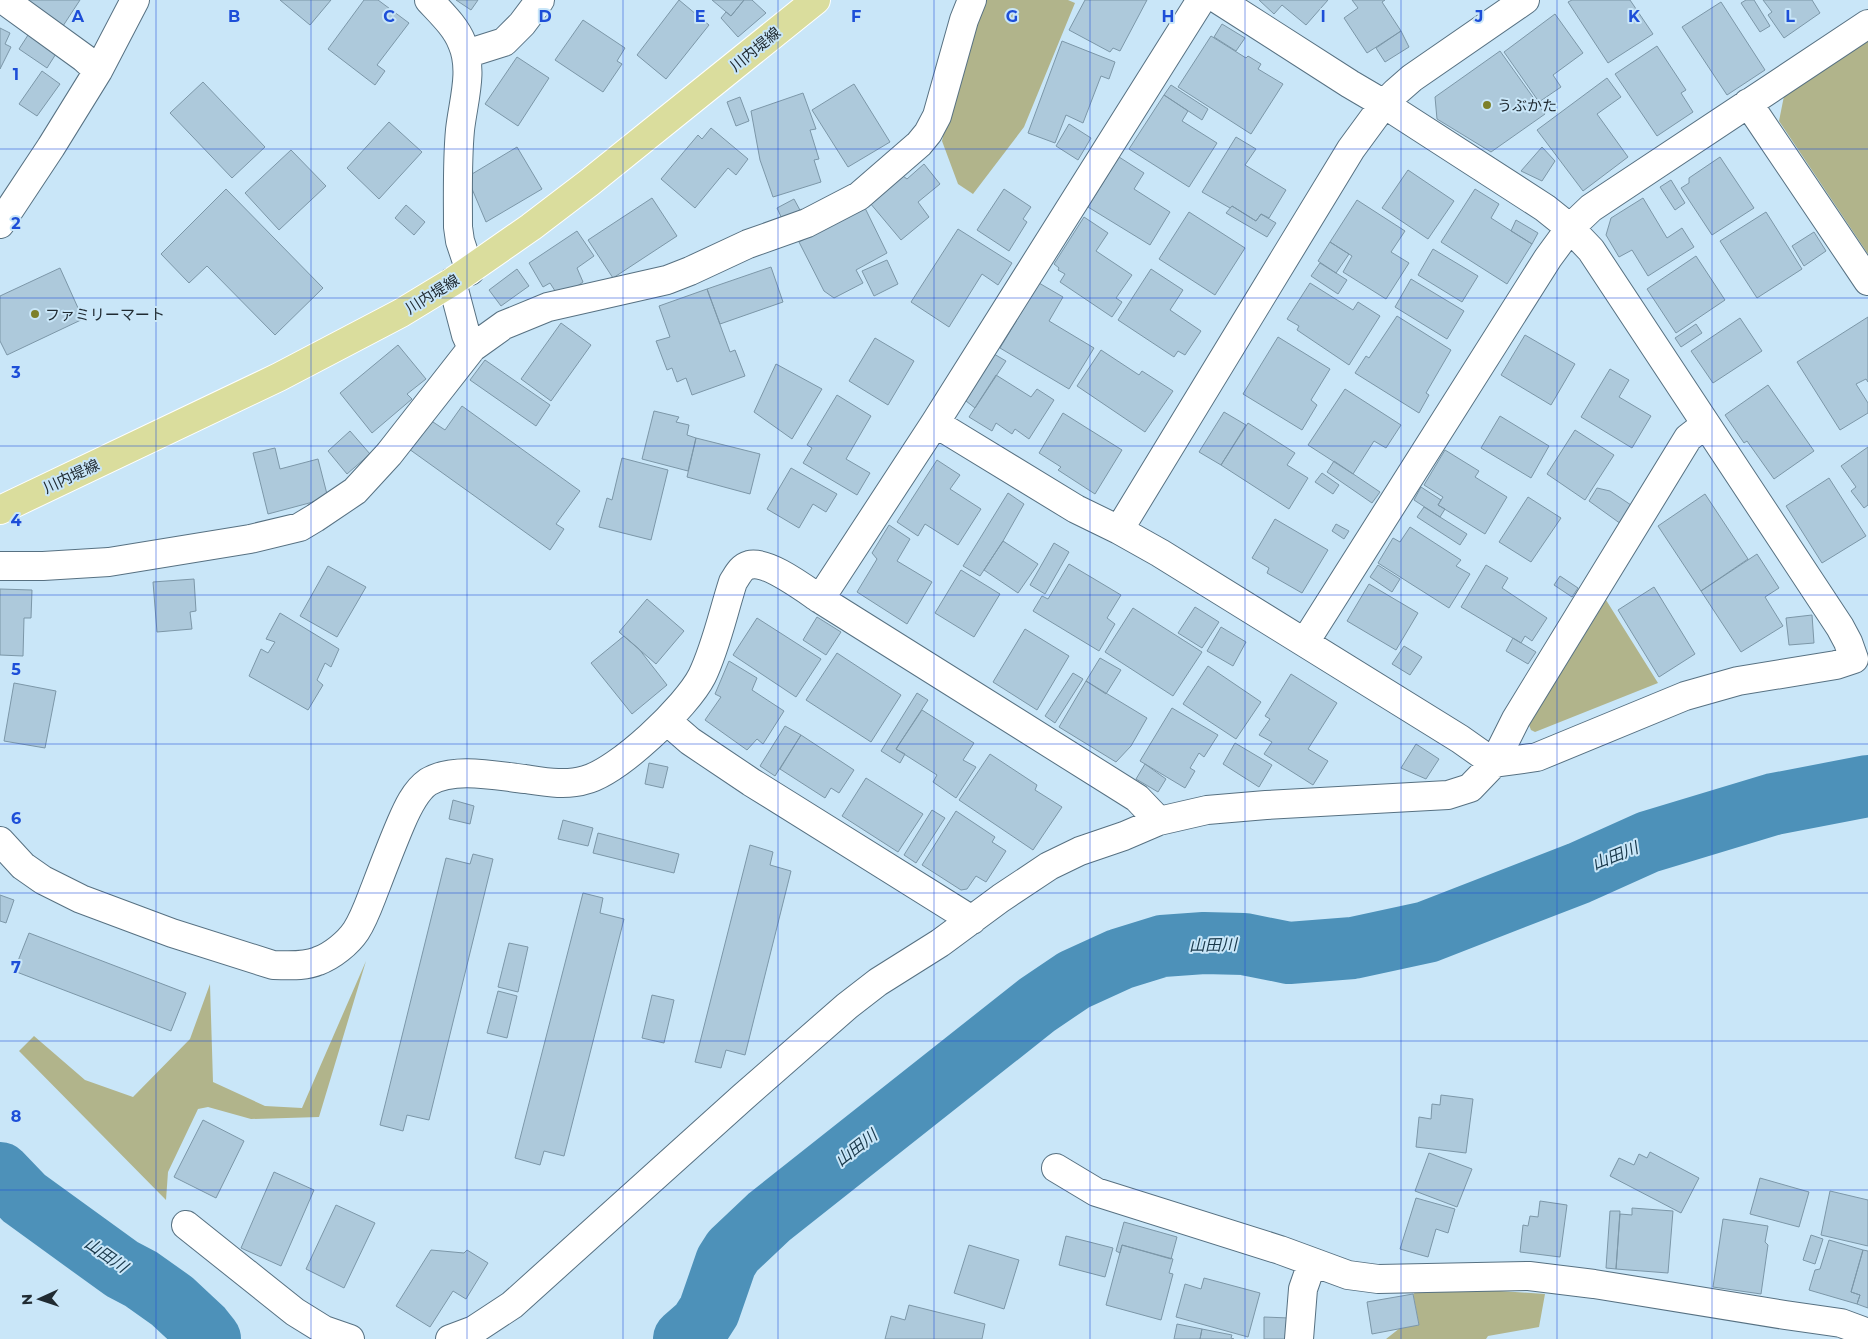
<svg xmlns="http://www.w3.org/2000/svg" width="1868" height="1339" font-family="Montserrat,'Noto Sans JP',sans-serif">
	<rect width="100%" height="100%" fill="#c9e6f8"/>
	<!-- green -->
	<path fill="#b1b48b" d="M979 0H1068L1075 3 1024 127 973 194 958 184 942 141 952 93Z
		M1868 40V254L1779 121 1784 96Z
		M1606 600 1658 683 1535 732 1531 730 1529 725 1532 720Z
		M366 961 319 1117 251 1119 208 1107 198 1109 168 1172 166 1200 19 1051 34 1036 85 1080 133 1097 190 1039 210 984 213 1082 265 1106 302 1108Z
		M1427 1286 1545 1294 1539 1327 1488 1336 1486 1339H1386L1400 1328 1419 1325 1413 1294Z"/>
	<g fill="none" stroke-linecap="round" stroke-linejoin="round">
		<!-- river -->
		<path stroke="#4d91b9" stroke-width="62" d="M0 1173 24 1198 122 1269 141 1279 172 1301 202 1329 210 1339
			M684 1339 700 1325 709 1311 726 1262 733 1251 769 1217 1037 1005 1074 980 1120 959 1162 946 1204 943 1244 944 1289 953 1353 948 1427 932 1579 873 1648 842 1774 804 1868 786"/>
	</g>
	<!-- building -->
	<path fill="#adc9db" stroke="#7c97a8" d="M18 0H80L61 29Z
		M280 0H331L310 25Z
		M364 0H378L409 23 377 65 385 71 375 85 328 49Z
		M456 0H478L471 10Z
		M679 0 709 25 666 79 637 55Z
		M712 0H744L731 16Z
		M744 0H752L766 13 738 37 721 18 726 12 731 16Z
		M1085 0H1147L1120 51 1113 48 1110 52 1069 30Z
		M1259 0H1328L1306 25 1282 5 1274 14Z
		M1352 0H1385L1382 2 1401 31 1367 53 1344 18 1358 8Z
		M1572 0H1630L1653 34 1608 63 1568 2Z
		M1746 0H1754L1770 26 1760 32 1741 3Z
		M1763 0H1812L1820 13 1784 38 1768 15 1772 12Z
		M1721 2 1765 70 1727 95 1682 27Z
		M1555 14 1583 53 1553 75 1561 87 1539 102 1504 52Z
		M583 20 625 48 617 61 622 64 603 92 555 60Z
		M1222 24 1245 38 1236 51 1214 37Z
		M0 28 10 33 5 44 11 47 0 69Z
		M1401 31 1409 47 1385 62 1376 48Z
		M30 32 59 49 47 68 19 49Z
		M1211 36 1246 58 1248 56 1261 64 1258 69 1283 84 1251 134 1178 87Z
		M1062 41 1115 62 1109 79 1101 76 1083 123 1066 115 1055 143 1028 133Z
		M1657 46 1686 90 1681 93 1693 112 1657 136 1615 74Z
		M1500 51 1545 114 1491 152 1437 119 1435 97Z
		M517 57 549 78 518 126 485 104Z
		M42 71 60 84 37 116 19 104Z
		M1607 78 1621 97 1597 114 1628 157 1583 191 1537 130Z
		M203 82 265 147 232 178 170 113Z
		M854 84 890 142 848 167 812 110Z
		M1171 85 1208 109 1202 120 1164 95Z
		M803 93 816 129 810 130 819 159 814 160 821 182 773 197 760 160 751 111Z
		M1164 95 1188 111 1182 121 1217 143 1189 187 1129 149Z
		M740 97 749 121 736 126 727 102Z
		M389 122 422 152 379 199 347 168Z
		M1069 124 1091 138 1078 160 1056 146Z
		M711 128 748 159 736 175 728 168 695 208 661 179 698 135 702 139Z
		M1236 137 1256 149 1245 165 1286 190 1269 218 1261 214 1256 221 1232 206 1230 208 1202 192Z
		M517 147 542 189 486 222 467 177Z
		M1542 147 1555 161 1542 181 1521 171Z
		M291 150 326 186 279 230 245 193Z
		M1119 157 1144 173 1134 189 1170 212 1150 245 1088 207Z
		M1720 157 1754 208 1712 235 1681 188 1689 183V178Z
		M924 164 940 184 918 202 929 217 901 240 870 203 903 176 907 179Z
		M1408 170 1454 201 1428 239 1382 208Z
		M1671 180 1685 203 1675 210 1660 187Z
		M226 189 323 288 275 335 207 266 189 283 161 254Z
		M1004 189 1031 207 1023 219 1027 222 1009 251 977 230Z
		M1475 189 1499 204 1491 218 1532 244 1507 284 1441 242Z
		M652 198 677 236 613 278 588 240Z
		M1643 198 1667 238 1682 228 1694 247 1648 276 1632 250 1619 257 1606 235 1611 218Z
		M794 199 801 212 783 221 777 208Z
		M1357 200 1405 231 1391 252 1409 263 1386 299 1343 272 1352 256 1330 242Z
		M406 205 425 222 414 235 395 218Z
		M1232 206 1256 221 1261 214 1276 223 1267 237 1226 213Z
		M865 208 887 253 856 270 863 283 834 298 824 291 799 242Z
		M1189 212 1245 248 1215 295 1159 259Z
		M1766 212 1802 269 1757 298 1720 241Z
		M1084 217 1108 233 1096 251 1132 275 1116 298 1122 302 1112 317 1060 282 1065 274 1058 270 1059 268 1054 264Z
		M1516 220 1538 233 1532 244 1511 231Z
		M958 229 1012 263 998 285 982 274 949 327 911 302Z
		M577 231 594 256 577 268 583 282 569 292 557 294 550 283 543 287 529 263Z
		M1814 232 1826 251 1804 266 1792 246Z
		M1330 242 1349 254 1336 273 1318 261Z
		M1433 249 1478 276 1462 302 1418 275Z
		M1696 256 1725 300 1676 333 1647 289Z
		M887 260 898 284 874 296 862 271Z
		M1320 263 1347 280 1338 294 1311 276Z
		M771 267 783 302 720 324 707 289Z
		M60 268 83 319 7 355 0 341V296Z
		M517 269 529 286 501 306 489 290Z
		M1151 269 1183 290 1170 310 1201 331 1185 355 1178 351 1174 357 1118 320Z
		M1411 279 1464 311 1447 339 1395 307Z
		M1039 283 1063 297 1049 321 1094 348 1069 389 1000 348Z
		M1310 283 1353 310 1358 302 1380 316 1349 365 1297 330 1299 326 1287 319Z
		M707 289 730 352 735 350 745 376 692 395 686 378 677 382 672 368 667 370 656 341 670 337 659 306Z
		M1397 316 1451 350 1426 393 1429 395 1419 413 1355 373 1366 356 1369 358Z
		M1868 317V382L1866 379 1856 384 1868 403V413L1840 430 1797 362Z
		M1740 318 1762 351 1713 383 1691 351Z
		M561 323 591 345 551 401 521 379Z
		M1696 324 1702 333 1681 347 1675 338Z
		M1525 335 1575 364 1551 405 1501 375Z
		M1278 337 1330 369 1311 400 1317 405 1302 430 1243 394Z
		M875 338 914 361 888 405 849 381Z
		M398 345 426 379 407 394 412 399 372 433 340 393Z
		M1101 350 1139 375 1142 371 1173 391 1145 432 1077 386Z
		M994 354 1006 361 975 408 966 401Z
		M485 360 550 405 536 426 470 380Z
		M776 364 822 389 792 439 754 412Z
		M1610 369 1629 380 1619 397 1651 416 1632 448 1581 417Z
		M996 375 1031 397 1037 389 1054 400 1029 439 1015 429 1012 434 996 423 992 431 969 417Z
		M1768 385 1814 451 1774 479 1747 441 1744 443 1725 415Z
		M1345 389 1401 425 1386 448 1374 441 1353 474 1308 445Z
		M837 395 871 416 846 459 870 473 857 495 803 463 812 448 807 445Z
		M462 406 580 491 556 524 564 529 550 550 409 449 430 420 445 430Z
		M654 411 679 417 676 422 689 425 687 435 696 438 688 471 642 459Z
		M1224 412 1246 425 1221 465 1199 452Z
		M1063 413 1122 450 1095 494 1058 470 1061 467 1039 453Z
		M1500 416 1549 446 1531 478 1481 448Z
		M1248 423 1295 453 1287 465 1308 478 1289 509 1221 465Z
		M1575 430 1614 455 1585 500 1547 474Z
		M350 431 370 454 347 474 328 451Z
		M696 438 760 454 750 494 687 477Z
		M1868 447V505L1864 508 1851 491 1856 487 1841 466Z
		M275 448 280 469 318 459 328 498 268 514 253 453Z
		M1445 450 1479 471 1475 477 1507 497 1485 534 1438 505 1443 497 1424 485Z
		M622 458 668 470 651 540 599 527 607 498 612 500Z
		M937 460 960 475 950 489 981 509 958 545 925 524 918 536 897 522Z
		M1334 461 1380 492 1372 503 1327 472Z
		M791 468 837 494 826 512 813 504 799 528 767 509Z
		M1322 473 1339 485 1333 494 1315 482Z
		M1829 478 1866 536 1822 563 1786 506Z
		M1421 487 1441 500 1438 505 1445 509 1440 517 1414 500Z
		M1597 488 1610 491 1631 505 1621 524 1589 501Z
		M1008 493 1024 504 1003 541 980 576 963 566Z
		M1705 494 1748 559 1701 591 1658 526Z
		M1528 497 1561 518 1531 562 1499 542Z
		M1424 507 1467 534 1460 545 1417 517Z
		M1275 519 1328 550 1302 593 1267 573 1269 568 1252 558Z
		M1336 524 1349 531 1344 539 1332 531Z
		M889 525 910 539 897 561 932 582 907 624 857 592 877 559 872 553Z
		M1410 527 1461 560 1456 566 1470 574 1449 608 1378 563 1393 538 1400 542Z
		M1003 541 1038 564 1018 593 984 570Z
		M1054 543 1069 552 1045 594 1030 585Z
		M1757 554 1779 588 1765 597 1783 626 1741 652 1701 591Z
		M1069 564 1121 595 1107 618 1115 624 1099 651 1033 611 1042 596 1048 599Z
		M1378 565 1400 579 1392 592 1370 577Z
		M1486 565 1508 578 1502 588 1547 618 1532 641 1525 636 1521 643 1461 607Z
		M328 566 366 587 337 637 300 616Z
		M961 570 1000 594 974 637 935 613Z
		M1560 576 1578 588 1572 597 1554 585Z
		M194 579 196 611 190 612 192 629 157 632 153 582Z
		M1369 584 1418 613 1396 650 1347 621Z
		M1654 587 1695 654 1659 677 1618 610Z
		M0 589 32 590 31 618H24L23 656 0 655Z
		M647 599 684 631 656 664 619 632Z
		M1195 607 1219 622 1202 648 1178 633Z
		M1133 608 1202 652 1173 696 1105 652Z
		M280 613 339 649 331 667 325 663 317 680 323 685 308 710 249 676 261 649 268 653 275 642 266 639Z
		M1812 615 1814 643 1789 645 1786 618Z
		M817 617 841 632 826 655 803 640Z
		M757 618 821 659 796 697 733 655Z
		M1221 627 1246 642 1233 666 1207 651Z
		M1025 629 1069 656 1037 710 993 682Z
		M624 636 639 649 667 685 632 714 591 663Z
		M1513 638 1536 652 1528 664 1506 651Z
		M1404 646 1422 657 1410 675 1392 664Z
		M837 653 901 695 871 742 806 700Z
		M1100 658 1121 670 1106 694 1086 681Z
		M729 661 757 678 752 690 784 711 763 744 757 739 747 750 705 720 721 697 715 694Z
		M1208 666 1261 702 1236 739 1183 704Z
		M1073 673 1083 679 1055 723 1045 716Z
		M1291 674 1337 703 1308 749 1328 761 1313 785 1264 754 1272 742 1259 735 1270 719 1265 716Z
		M1086 681 1147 718 1131 746 1116 762 1059 727Z
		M14 683 56 691 45 748 4 741Z
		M917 693 928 700 896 749 905 754 900 763 881 751Z
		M1172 708 1218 735 1204 757 1199 753 1190 768 1195 771 1185 788 1140 761Z
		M922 710 974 743 963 760 976 767 956 798 933 782 937 775 896 749Z
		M785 726 801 735 775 776 760 766Z
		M801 735 854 770 839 793 831 788 825 798 780 769Z
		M1235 743 1272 765 1259 787 1223 764Z
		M1416 744 1439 759 1426 779 1401 768Z
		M990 754 1037 785 1035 790 1062 807 1033 850 959 800Z
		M649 763 668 767 663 788 645 784Z
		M1145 764 1166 779 1158 792 1136 779Z
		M866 778 923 814 898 852 842 816Z
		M453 800 474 806 470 824 449 819Z
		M932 810 945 818 916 863 904 855Z
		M956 811 995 837 992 842 1006 851 986 882 976 876 967 889 961 890 922 865Z
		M563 820 593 828 588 846 558 839Z
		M598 833 679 854 674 873 593 853Z
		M750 845 773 852 770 865 791 871 745 1055 726 1050 721 1068 695 1062Z
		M473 854 493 859 429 1120 407 1115 403 1131 380 1125 446 858 470 864Z
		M583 893 603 898 600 913 624 919 564 1156 544 1151 540 1165 515 1158Z
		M0 895 14 900 6 923 0 921Z
		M29 933 186 993 171 1031 14 971Z
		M509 943 528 947 518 992 498 987Z
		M498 991 517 996 507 1038 487 1033Z
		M652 995 674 1000 664 1043 642 1038Z
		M1441 1095 1473 1099 1466 1153 1416 1147 1419 1117 1431 1119 1432 1104 1440 1105Z
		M203 1120 244 1141 216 1198 174 1177Z
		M1650 1152 1699 1178 1681 1213 1610 1176 1619 1158 1634 1165 1639 1154 1647 1158Z
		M1429 1153 1472 1169 1457 1207 1415 1191Z
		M274 1172 314 1190 281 1266 241 1248Z
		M1760 1178 1809 1192 1799 1227 1750 1214Z
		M1830 1191 1868 1200V1246L1821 1235Z
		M1416 1198 1455 1209 1448 1233 1436 1229 1428 1257 1400 1249Z
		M1540 1201 1567 1205 1560 1257 1520 1252 1523 1225 1528 1226 1530 1216 1538 1217Z
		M336 1205 375 1223 344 1288 306 1269Z
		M1632 1208 1673 1211 1668 1273 1616 1269 1620 1214 1632 1215Z
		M1610 1211H1620L1616 1269 1606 1268Z
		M1723 1219 1768 1226 1765 1242 1768 1245 1761 1294 1713 1287Z
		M1124 1222 1177 1237 1171 1259 1122 1245 1120 1253 1116 1251Z
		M1811 1235 1823 1239 1815 1264 1803 1260Z
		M1066 1236 1113 1248 1105 1277 1059 1265Z
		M1829 1240 1863 1250 1851 1292 1860 1295 1857 1304 1809 1290 1815 1270 1820 1269Z
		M969 1245 1019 1260 1004 1309 954 1293Z
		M1122 1245 1173 1259 1169 1273 1173 1274 1161 1320 1106 1305Z
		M431 1250 464 1253 467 1250 488 1263 466 1299 453 1291 430 1327 396 1306Z
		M1863 1250 1868 1251V1308L1857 1304 1860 1295 1851 1292Z
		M1204 1278 1260 1293 1248 1337 1176 1317 1185 1284 1201 1289Z
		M1413 1294 1419 1325 1372 1334 1367 1302Z
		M909 1305 985 1324 982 1339H885L891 1316 905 1320Z
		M1264 1317 1289 1318 1288 1339H1264Z
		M1177 1324 1202 1329 1200 1339H1174Z
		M1202 1329 1232 1335 1231 1338 1234 1339H1200Z"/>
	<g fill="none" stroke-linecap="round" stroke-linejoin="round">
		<defs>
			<path id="minor" d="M4 0 84 58 98 71
				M429 0C441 13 456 27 462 43 474 70 463 102 460 130 457 162 458 195 458 227L460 241 470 271
				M466 54 504 42 522 24 540 0
				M1748 103 1868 281
				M0 224 51 147 98 71 135 0
				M452 282 466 335 472 348
				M935 423 1076 509 1119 530 1160 553 1460 739 1494 763 1537 757 1685 696 1738 681 1836 665 1854 659 1848 642 1840 627 1591 250 1570 228 1545 208 1384 104 1350 84 1219 0
				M1119 530 1351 149 1384 104 1396 92 1412 78 1525 0
				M0 566H43L109 562 250 539 300 527 315 518 355 491 389 454 472 348 504 325 548 307 667 280 690 271 748 244 807 223 859 196 919 144 928 133 937 116 964 20 972 0
				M820 599 935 423 1201 0
				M1305 642 1548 258 1570 228 1591 208 1868 24
				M667 721 690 741 751 782 972 920
				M0 841 23 866 43 880 81 899 172 933 273 965C287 965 304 967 318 961 332 956 348 943 356 931 365 917 370 901 376 886 384 865 392 844 401 823 407 809 415 791 428 782 454 766 497 776 525 779 545 782 566 786 585 780 618 772 687 706 702 676 716 647 723 613 733 582 737 576 741 567 749 565 767 560 805 589 820 599L1137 798 1159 821
				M1056 1168 1096 1192 1280 1250 1348 1275 1378 1279 1529 1276 1594 1284 1785 1315 1841 1323 1868 1333
				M186 1225 295 1312 324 1330 350 1339
				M450 1339 474 1330 512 1305 743 1097 847 1006 878 982 940 943 1001 898 1049 866 1080 851 1124 836 1159 821 1207 810 1266 805 1448 795 1470 788 1494 763 1516 719 1688 438 1706 424
				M1299 1339 1303 1289 1312 1263"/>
			<path id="major" d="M0 510 279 377 401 313 452 282 531 227 590 182 816 0"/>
		</defs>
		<!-- minor casing -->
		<use href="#minor" stroke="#577182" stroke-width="30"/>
		<!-- major casing -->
		<use href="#major" stroke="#fff" stroke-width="30"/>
		<!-- minor -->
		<use href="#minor" stroke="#fff" stroke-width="28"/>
		<!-- major -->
		<use href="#major" stroke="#dadd9d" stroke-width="28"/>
	</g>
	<!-- grid -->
	<path fill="none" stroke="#1d4ed8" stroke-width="1" stroke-opacity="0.55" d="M156 0V1339M311 0V1339M467 0V1339M623 0V1339M778 0V1339M934 0V1339M1090 0V1339M1245 0V1339M1401 0V1339M1557 0V1339M1712 0V1339M0 149H1868M0 298H1868M0 446H1868M0 595H1868M0 744H1868M0 893H1868M0 1041H1868M0 1190H1868"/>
	<!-- markers -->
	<g fill="#7d802a" stroke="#c9e6f8" stroke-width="2">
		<circle cx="1487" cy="105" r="5"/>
		<circle cx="35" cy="314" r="5"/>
	</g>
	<g text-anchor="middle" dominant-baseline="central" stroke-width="4" stroke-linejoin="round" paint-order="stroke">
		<!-- street labels -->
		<g font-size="15" fill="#202b32" stroke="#c9e6f8">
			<text transform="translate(755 49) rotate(-39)">川内堤線</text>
			<text transform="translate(432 294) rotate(-32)">川内堤線</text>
			<text transform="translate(71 476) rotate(-25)">川内堤線</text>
		</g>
		<!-- poi labels -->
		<g font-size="15" fill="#202b32" stroke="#c9e6f8" text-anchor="start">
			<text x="1497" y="105">うぶかた</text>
			<text x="45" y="314">ファミリーマート</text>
		</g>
		<!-- water labels -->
		<g font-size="16" font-style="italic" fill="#19384a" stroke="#c9e6f8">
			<text transform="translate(1615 856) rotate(-22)">山田川</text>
			<text transform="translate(1213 945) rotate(-1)">山田川</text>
			<text transform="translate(856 1148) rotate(-38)">山田川</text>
			<text transform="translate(106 1255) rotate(35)">山田川</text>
		</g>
	</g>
	<g font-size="16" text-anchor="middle" font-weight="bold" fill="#1d4ed8" stroke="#c9e6f8" stroke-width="4" stroke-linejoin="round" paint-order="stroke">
		<text x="78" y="22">A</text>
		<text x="234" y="22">B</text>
		<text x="389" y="22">C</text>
		<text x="545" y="22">D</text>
		<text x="700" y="22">E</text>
		<text x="856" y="22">F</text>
		<text x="1012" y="22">G</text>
		<text x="1168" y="22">H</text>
		<text x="1323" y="22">I</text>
		<text x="1479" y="22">J</text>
		<text x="1634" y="22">K</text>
		<text x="1790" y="22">L</text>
		<text x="16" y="80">1</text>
		<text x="16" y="229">2</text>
		<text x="16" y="378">3</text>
		<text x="16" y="526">4</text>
		<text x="16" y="675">5</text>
		<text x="16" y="824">6</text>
		<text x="16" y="973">7</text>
		<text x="16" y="1122">8</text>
	</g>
	<!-- north arrow -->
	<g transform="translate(40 1299) rotate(267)" stroke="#c9e6f8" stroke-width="4" paint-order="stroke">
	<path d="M0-4L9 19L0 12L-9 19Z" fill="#202b32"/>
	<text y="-8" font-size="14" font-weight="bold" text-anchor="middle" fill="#202b32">N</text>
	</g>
</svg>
